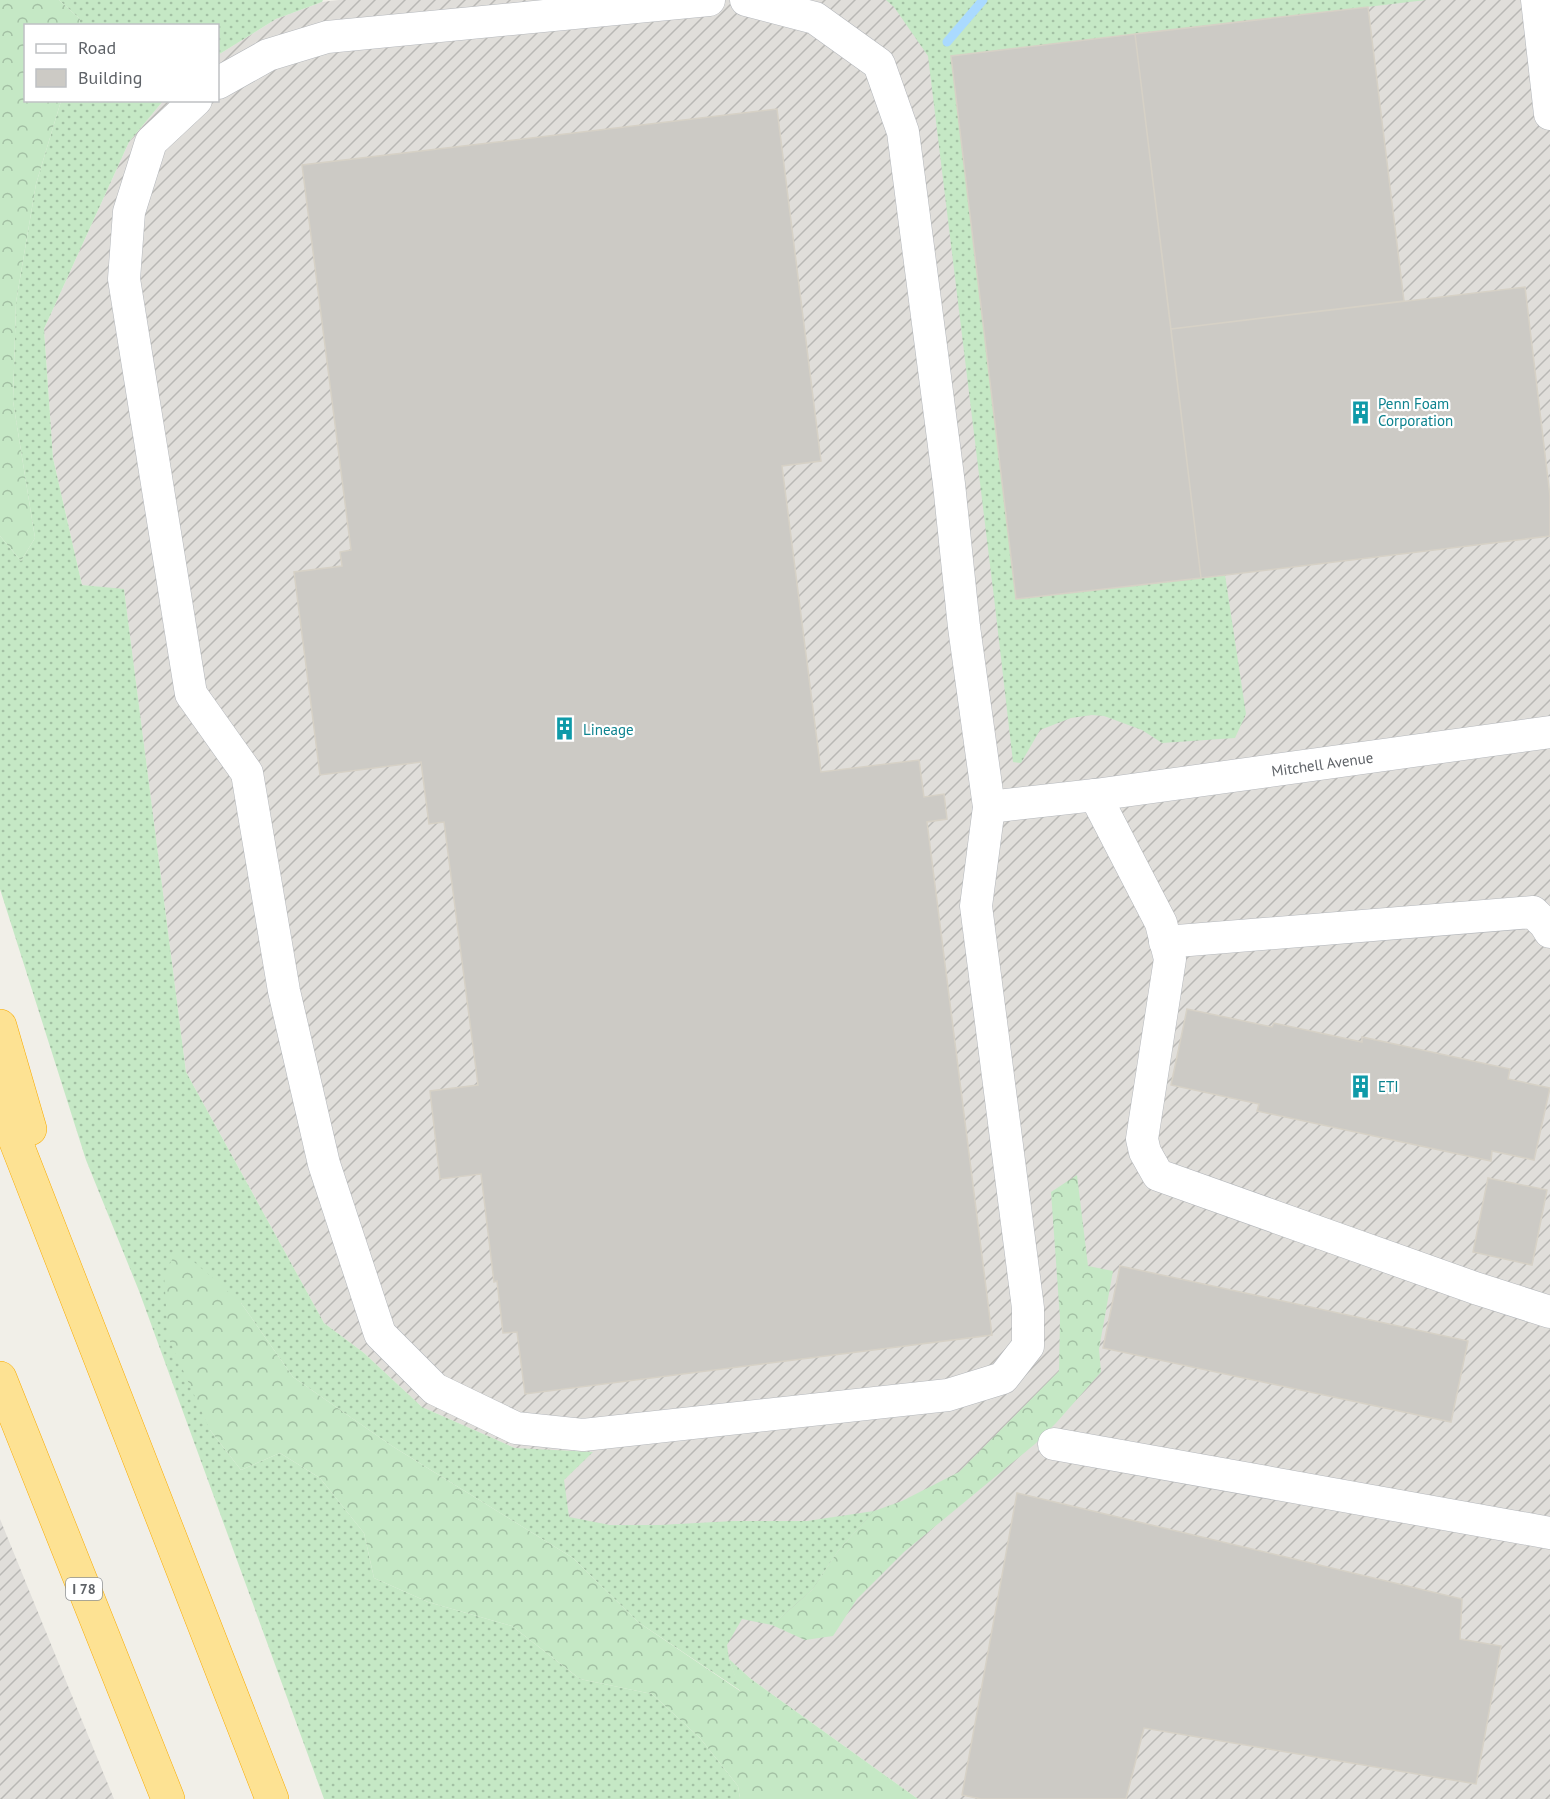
<svg xmlns="http://www.w3.org/2000/svg" width="1550" height="1799" font-family="'PT Sans',sans-serif">
	<defs>
		<pattern id="industrial-furrows" width="10" height="10" patternUnits="userSpaceOnUse" patternTransform="scale(1.5)"><rect width="10" height="10" fill="#e0deda"/><path d="M-1 1l2-2M0 10L10 0M9 11l2-2" fill="none" stroke="#b9b8b5"/></pattern>
		<pattern id="grass-dots" width="8" height="8" patternUnits="userSpaceOnUse" patternTransform="scale(1.5)"><rect width="8" height="8" fill="#c5e8c5"/><path d="M2 2h.1M6 6h.1" fill="none" stroke="#a3c0a4" stroke-width="1.8" stroke-linecap="round"/></pattern>
		<pattern id="forest-crowns" width="20" height="18" patternUnits="userSpaceOnUse" patternTransform="scale(1.5)"><rect width="20" height="18" fill="#c5e8c5"/><path d="M2 6a3 3 0 1 1 6 0M12 15a3 3 0 1 1 6 0" fill="none" stroke="#a3c0a4"/></pattern>
	</defs>
	<rect width="100%" height="100%" fill="#f1efe8"/>
	<!-- industrial -->
	<path fill="url(#industrial-furrows)" d="M339 0H1550V1799H918L751 1679 569 1517 515 1448 422 1407 364 1353 324 1323 186 1072 124 590 82 585 53 458 44 329 129 142 163 101 218 100V55L276 19 322 2Z
		M0 1519 114 1799H0Z"/>
	<!-- grass -->
	<path fill="url(#grass-dots)" d="M59 0H323L322 2 276 19 218 55V26L79 25 80 19Z
		M886 0H1426L951 56 1016 599 1225 575 1246 714 1235 738 1162 743 1142 730 1104 716 1092 715 1071 718 1040 730 1021 763 1013 762 995 606 928 56 894 7Z
		M61 101H163L129 142 44 329 53 458 82 585 124 589 186 1072 324 1323 364 1353 422 1407 515 1448 593 1452 564 1480 569 1517 610 1525H660L733 1521H807L874 1511 838 1551 812 1590 772 1625 742 1619 727 1645 729 1659 741 1691 638 1622 573 1558 392 1446 293 1377 241 1303 210 1430 241 1470 280 1453 320 1478 364 1533 374 1578 428 1602 512 1626 580 1679 652 1694 700 1738 738 1786 740 1799H324L139 1291 86 1160 0 889V536L21 561 35 538 13 401 16 302 36 184Z"/>
	<!-- forest -->
	<path fill="url(#forest-crowns)" d="M0 0H59L80 19 79 25 26 26V100L61 101 36 184 16 302 13 401 35 538 21 561 0 536Z
		M1077 1175 1088 1266 1113 1271 1099 1349 1101 1372 1056 1423 1035 1444 904 1552 857 1599 833 1636 805 1640 772 1625 812 1590 838 1551 874 1511 902 1501 959 1472 1059 1371 1060 1318 1051 1192Z
		M176 1253 193 1261 241 1303 293 1377 392 1446 573 1558 638 1622 740 1691 729 1659 751 1679 918 1799H740L738 1786 700 1738 652 1694 580 1679 512 1626 428 1602 374 1578 364 1533 320 1478 280 1453 241 1470 210 1430 168 1337 164 1274Z"/>
	<g fill="none" stroke-linecap="round" stroke-linejoin="round">
		<!-- stream -->
		<path stroke="#aadaff" stroke-width="9" d="M947 42 983 0"/>
	</g>
	<!-- building -->
	<path fill="#cccac5" stroke="#d6d1c6" stroke-width="1.5" d="M1368 7 1404 301 1171 329 1135 34Z
		M1135 34 1201 578 1016 599 951 56Z
		M777 109 821 461 782 466 821 772 919 760 924 797 944 794 947 819 927 822 992 1335 525 1394 517 1332 503 1333 497 1281 494 1282 481 1174 440 1179 430 1091 478 1085 444 822 429 824 421 762 320 775 294 572 342 566 340 552 351 550 302 165Z
		M1525 287 1550 496V536L1201 578 1171 329Z
		M1187 1009 1272 1027 1274 1023 1362 1042V1037L1510 1069 1508 1079 1550 1088 1534 1160 1492 1151 1491 1161 1257 1111 1259 1104 1171 1085Z
		M1488 1178 1547 1190 1532 1265 1473 1252Z
		M1120 1266 1468 1341 1451 1422 1103 1348Z
		M1017 1493 1462 1599 1460 1639 1501 1646 1476 1784 1144 1728 1126 1799H981L962 1795Z"/>
	<g fill="none" stroke-linecap="round" stroke-linejoin="round">
		<defs>
			<g id="minor">
				<path d="M1537 0 1550 114"/>
				<path d="M218 83 268 55 327 37 709 0"/>
				<path d="M196 100 151 142 129 212 124 279 191 694 247 773 284 991 324 1164 380 1334 435 1389 516 1428 583 1435 948 1395 1003 1378 1028 1346V1308L976 906 989 807 964 627 949 484 903 132 879 64 815 18 746 0"/>
				<path d="M1095 795 1161 923 1170 959 1142 1139 1145 1152 1158 1175 1475 1288 1550 1312"/>
				<path id="s1" d="M989 807 1095 795 1550 732"/>
				<path d="M1165 942 1533 912 1545 924 1550 932"/>
				<path d="M1054 1444 1550 1533"/>
			</g>
			<path id="highway" d="M0 1026 30 1129
				M0 1101 272 1799
				M0 1378 168 1799"/>
		</defs>
		<!-- minor casing -->
		<use href="#minor" stroke="#b5b8bc" stroke-width="33"/>
		<!-- highway casing -->
		<use href="#highway" stroke="#f9ab00" stroke-width="34"/>
		<!-- minor -->
		<use href="#minor" stroke="#fff" stroke-width="32"/>
		<!-- highway -->
		<use href="#highway" stroke="#fde293" stroke-width="33"/>
	</g>
	<!-- icons -->
	<defs>
		<symbol id="building-bare" viewBox="-9 -9 18 18"><path d="M-4-6H4V6H1V3H-1V6H-4ZM-2.5-4.3h1.7v1.8h-1.7ZM.8-4.3h1.7v1.8H.8ZM-2.5-1h1.7V.8h-1.7ZM.8-1h1.7V.8H.8Z" fill="#0f9aa8" stroke="#fff" stroke-width="2.5" paint-order="stroke"/></symbol>
	</defs>
	<g fill-rule="evenodd">
		<use href="#building-bare" x="1344" y="396" width="33" height="33"/>
		<use href="#building-bare" x="548" y="712" width="33" height="33"/>
		<use href="#building-bare" x="1344" y="1070" width="33" height="33"/>
	</g>
	<g text-anchor="middle" dominant-baseline="central" stroke-width="4.5" stroke-linejoin="round" paint-order="stroke">
		<!-- shield labels -->
		<rect fill="#fff" stroke="#8f9295" stroke-width="1.5" x="66" y="1578" width="36" height="22" rx="4.5"/>
		<g font-size="14" font-weight="bold" fill="#5f6368">
			<text x="84" y="1589">I 78</text>
		</g>
		<!-- culture labels -->
		<g font-size="15" fill="#0d838f" stroke="#fff" text-anchor="start">
			<text x="1378" y="403">Penn Foam<tspan x="1378" dy="17">Corporation</tspan></text>
			<text x="583" y="729">Lineage</text>
			<text x="1378" y="1086">ETI</text>
		</g>
		<!-- street labels -->
		<g font-size="15" fill="#5f6368" stroke="#fff">
			<text stroke="none"><textPath href="#s1" startOffset="336">Mitchell Avenue</textPath></text>
		</g>
	</g>
	<!-- legend -->
	<rect x="24" y="24" width="195" height="78" fill="#ffffff" stroke="#bfc1c3" stroke-width="1.5"/>
	<rect x="36" y="44" width="30" height="9" fill="#ffffff" stroke="#bfc1c3" stroke-width="1.5"/>
	<text x="78" y="54" font-size="18" fill="#5f6368">Road</text>
	<rect x="36" y="69" width="30" height="18" fill="#cccac5" stroke="#bfc1c3" stroke-width="1.5"/>
	<text x="78" y="84" font-size="18" fill="#5f6368">Building</text>
</svg>
